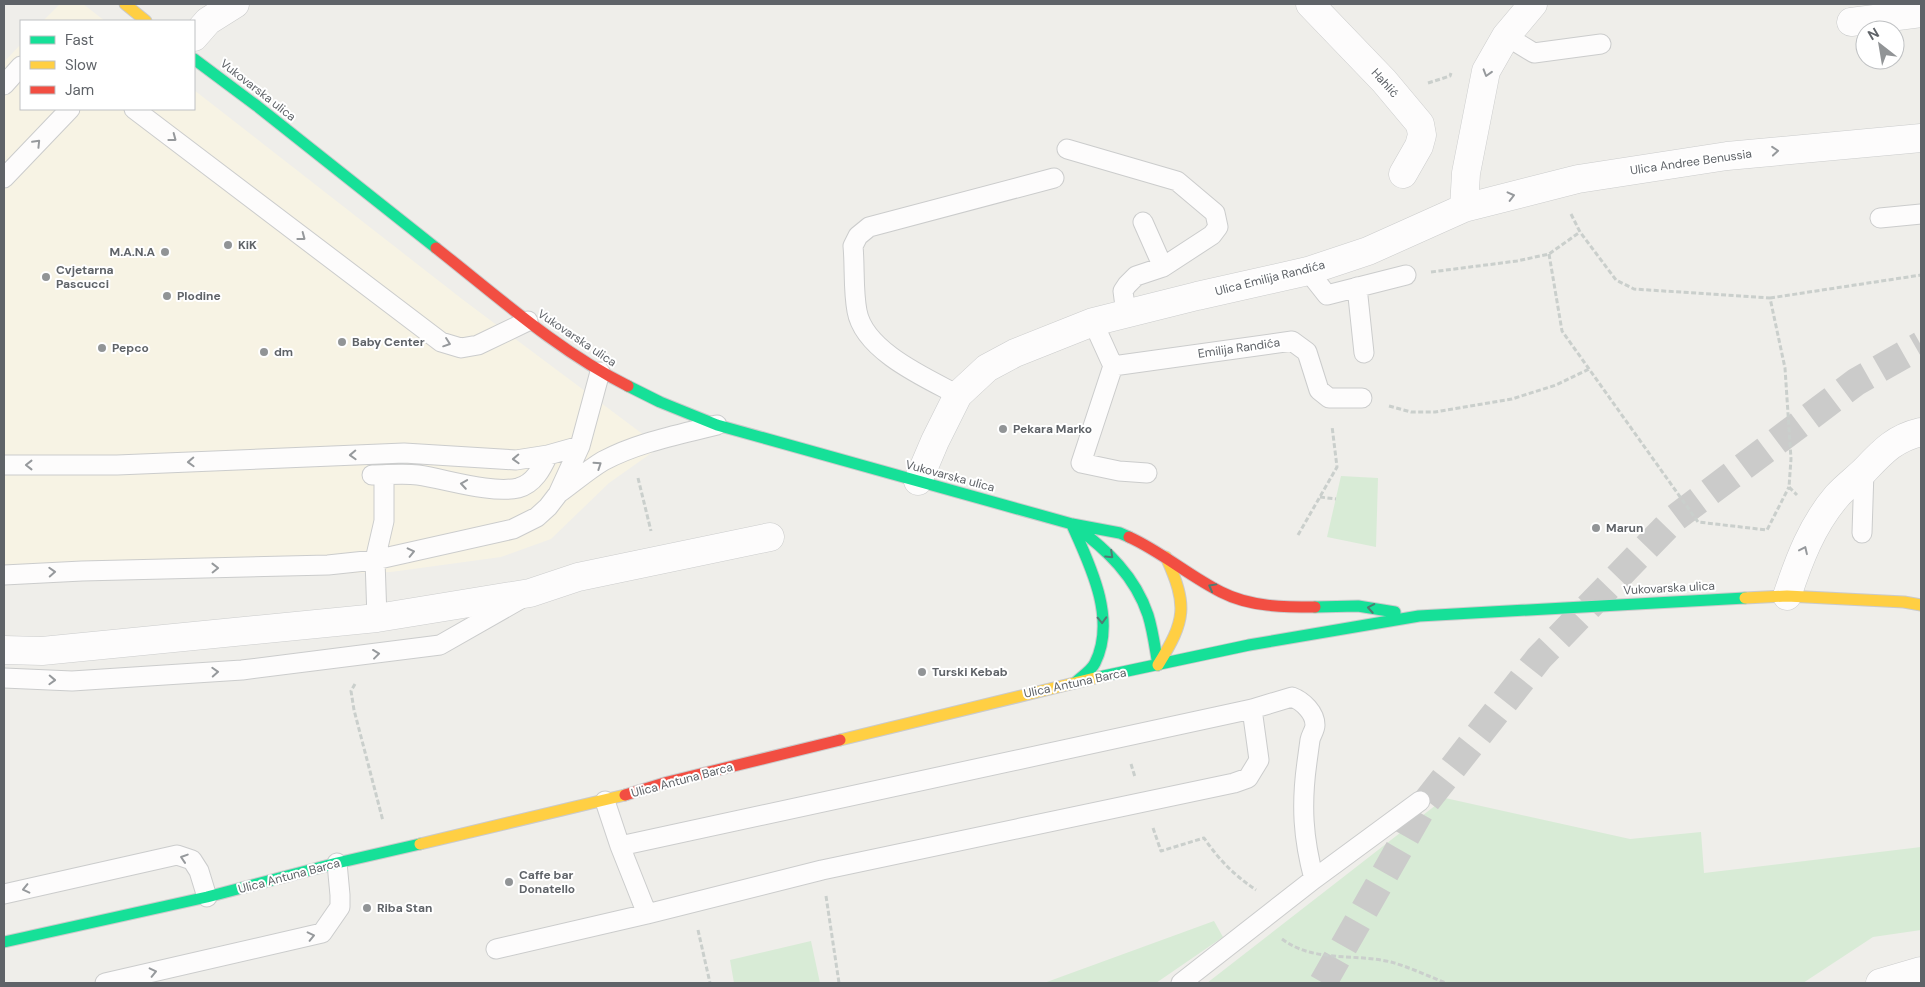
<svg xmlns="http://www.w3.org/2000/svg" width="1925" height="987" font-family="'DM Sans',sans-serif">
	<rect width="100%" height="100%" fill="#efeeea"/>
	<!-- commercial -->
	<path fill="#f7f3e4" d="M60 4H83L105 21H43Z
		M21 44V109H194V90L462 299 660 447 609 483 551 539 501 557 391 572 4 583V62Z"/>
	<!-- green -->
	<path fill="#d8ebd6" d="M1341 476 1378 478 1376 547 1327 537Z
		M1445 798 1630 839 1701 832 1704 873 1921 847V930L1873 937 1803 983H1207Z
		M1214 921 1223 937 1156 983H1044Z
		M811 941 820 983H734L730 960Z"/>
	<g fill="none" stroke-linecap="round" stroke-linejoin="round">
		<!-- primary-tunnel -->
		<path stroke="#cbcbca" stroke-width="28" stroke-dasharray="28 14" stroke-linecap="butt" d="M1323 983 1425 803 1539 658 1675 518 1856 382 1921 345"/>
		<defs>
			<path id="lane" d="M1506 36 1534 53 1601 44
				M4 85 21 66
				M134 109 441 342 461 348 478 345 528 321
				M1067 149 1177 181 1215 213 1218 227 1212 235 1163 267 1136 276 1127 285 1123 291 1126 314
				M4 178 70 109
				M1880 218 1921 214
				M1143 222 1163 267
				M1308 271 1327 295 1406 275
				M1357 287 1364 353
				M1093 322 1113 366 1292 341 1307 352 1319 390 1329 398H1362
				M1113 366 1081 463 1119 471 1147 473
				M958 395C926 378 864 351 857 311 853 290 855 267 853 246L858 236 869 227 1054 178
				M4 465H117L404 453 516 460 548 455 580 446
				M372 475C387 475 403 473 418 475 446 479 491 494 518 488 534 484 542 468 548 455
				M559 493C573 483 588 470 603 461 639 442 678 435 717 425
				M1862 533 1864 471
				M4 575 82 571 328 565 375 560 513 529 537 517 548 507 558 494 580 446 600 372
				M377 618 375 560 384 521V475
				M4 678 72 681 242 670 440 645 519 600
				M1252 709 1292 697C1303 701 1315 713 1315 725 1315 730 1311 735 1310 740 1309 747 1308 755 1307 762 1301 805 1303 838 1314 879
				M605 801 620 846 647 914 822 870 1234 783 1248 778 1259 760 1252 709 620 846
				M4 894 177 855 192 860 199 871 207 897
				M496 949 647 914
				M105 983 322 933 340 907V895L337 863
				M1181 983 1314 879 1420 801"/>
			<path id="street" d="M1310 4 1384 81 1420 124 1422 135 1419 146 1403 174
				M1851 22 1921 13
				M194 37 208 21 235 4
				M1464 208 1466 173 1486 71 1506 36 1533 4
				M918 481 935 441 958 395 987 368 1015 353 1093 322 1197 296 1308 271 1368 251 1464 208 1578 179 1727 156 1921 138
				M1787 596C1799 560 1812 525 1837 496 1845 487 1856 479 1865 470 1883 451 1895 438 1921 432
				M4 650 42 651 377 618 530 593 578 577 770 537
				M1880 983 1921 971"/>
			<path id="fast" d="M194 59 257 106 436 248
				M628 386 660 402 717 425 1072 524 1120 533 1129 537
				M1072 525C1090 565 1117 619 1095 663 1091 671 1082 676 1076 682
				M1075 526C1107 550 1135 576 1148 615 1153 631 1155 648 1158 665
				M1315 607 1358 606 1395 612
				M1099 677 1249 645 1419 616 1745 598
				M4 942 207 897 337 863 420 844"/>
			<path id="slow" d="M125 4 146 21
				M1745 598 1787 596 1904 602 1921 605
				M1158 665C1186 620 1188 606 1166 557
				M840 740 1099 677
				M420 844 625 795"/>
			<path id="jam" d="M436 248C497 296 558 351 628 386
				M1129 537C1162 552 1189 576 1221 592 1250 607 1284 607 1315 607
				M625 795 668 782 840 740"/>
		</defs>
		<!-- lane casing -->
		<use href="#lane" stroke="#cbcccc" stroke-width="21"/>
		<!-- street casing -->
		<use href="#street" stroke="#cbcccc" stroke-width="29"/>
		<!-- fast casing -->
		<use href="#fast" stroke="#cacacb" stroke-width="13"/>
		<!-- slow casing -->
		<use href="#slow" stroke="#cacacb" stroke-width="13"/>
		<!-- jam casing -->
		<use href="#jam" stroke="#cacacb" stroke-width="13"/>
		<!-- path -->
		<path stroke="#cacfcc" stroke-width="3" stroke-dasharray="5 2.5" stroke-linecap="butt" d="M1428 83 1450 76 1451 73
			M1571 214 1580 232 1616 280 1634 289 1770 298 1785 368 1791 459 1789 487 1797 495
			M1549 254 1562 331 1698 522 1767 530 1789 487
			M1431 272 1517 261 1549 254 1580 232
			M1770 298 1921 275
			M1389 406 1411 412H1435L1512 399 1556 385 1589 369
			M638 478 651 531
			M1320 497 1336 499
			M1298 535 1337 467 1332 426
			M355 684 351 691 354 710 383 821
			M1131 764 1135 777
			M1153 828 1161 851 1204 838C1220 861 1233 874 1256 890
			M826 896 839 983
			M698 930 710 983
			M1282 939C1314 963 1354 953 1391 962 1409 967 1428 976 1446 983"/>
		<!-- lane -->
		<use href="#lane" stroke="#fdfcfc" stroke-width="19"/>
		<!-- street -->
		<use href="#street" stroke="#fdfcfc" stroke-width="28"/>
		<!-- fast -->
		<use href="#fast" stroke="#16e098" stroke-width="11"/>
		<!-- slow -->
		<use href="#slow" stroke="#ffcf43" stroke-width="11"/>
		<!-- jam -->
		<use href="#jam" stroke="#f24e42" stroke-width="11"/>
	</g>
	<!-- one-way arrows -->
	<defs><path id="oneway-chevron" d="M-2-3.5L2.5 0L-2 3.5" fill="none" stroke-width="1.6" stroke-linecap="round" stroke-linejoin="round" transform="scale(1.25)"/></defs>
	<g stroke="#96999c">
		<use href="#oneway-chevron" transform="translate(1487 73) rotate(107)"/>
		<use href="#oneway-chevron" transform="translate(173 138) rotate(37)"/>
		<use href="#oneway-chevron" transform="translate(37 143) rotate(-46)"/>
		<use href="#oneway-chevron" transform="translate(1775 151) rotate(-5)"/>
		<use href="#oneway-chevron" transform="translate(1511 196) rotate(-14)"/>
		<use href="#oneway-chevron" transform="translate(302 237) rotate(37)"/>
		<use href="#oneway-chevron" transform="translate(447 343) rotate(19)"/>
		<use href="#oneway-chevron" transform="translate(353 455) rotate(178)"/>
		<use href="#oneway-chevron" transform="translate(516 459) rotate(178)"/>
		<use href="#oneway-chevron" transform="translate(191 462) rotate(178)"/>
		<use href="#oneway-chevron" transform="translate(29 465) rotate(180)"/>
		<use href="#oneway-chevron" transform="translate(598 465) rotate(-34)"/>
		<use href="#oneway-chevron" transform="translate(464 484) rotate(-171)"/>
		<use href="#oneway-chevron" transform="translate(1804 550) rotate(-65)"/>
		<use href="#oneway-chevron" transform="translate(411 552) rotate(-13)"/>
		<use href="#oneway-chevron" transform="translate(215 568) rotate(-1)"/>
		<use href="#oneway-chevron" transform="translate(52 572) rotate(-3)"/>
		<use href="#oneway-chevron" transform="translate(376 654) rotate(-7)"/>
		<use href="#oneway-chevron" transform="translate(215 672) rotate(-3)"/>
		<use href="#oneway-chevron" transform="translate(52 680) rotate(2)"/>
		<use href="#oneway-chevron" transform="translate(184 858) rotate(-162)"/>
		<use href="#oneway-chevron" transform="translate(26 889) rotate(167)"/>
		<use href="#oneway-chevron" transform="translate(311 936) rotate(-13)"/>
		<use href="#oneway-chevron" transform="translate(153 972) rotate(-13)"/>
	</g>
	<g stroke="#507c72">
		<use href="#oneway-chevron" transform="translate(1110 555) rotate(43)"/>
		<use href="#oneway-chevron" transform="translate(1212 587) rotate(-151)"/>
		<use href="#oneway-chevron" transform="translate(1371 608) rotate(-170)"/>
		<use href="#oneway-chevron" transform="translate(1102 620) rotate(88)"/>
	</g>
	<!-- markers -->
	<g fill="#919496" stroke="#fff" stroke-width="2">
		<circle cx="228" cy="245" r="5"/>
		<circle cx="165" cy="252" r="5"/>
		<circle cx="46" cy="277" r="5"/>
		<circle cx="167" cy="296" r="5"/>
		<circle cx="342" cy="342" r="5"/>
		<circle cx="102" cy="348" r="5"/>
		<circle cx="264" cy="352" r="5"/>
		<circle cx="1003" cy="429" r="5"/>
		<circle cx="1596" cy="528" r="5"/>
		<circle cx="922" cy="672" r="5"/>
		<circle cx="509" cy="882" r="5"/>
		<circle cx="367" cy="908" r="5"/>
	</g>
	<g text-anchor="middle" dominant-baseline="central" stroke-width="4" stroke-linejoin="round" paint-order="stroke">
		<!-- street labels -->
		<g font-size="12" fill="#5f6368" stroke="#fff">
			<text transform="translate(1385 83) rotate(48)">Hahlić</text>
			<text transform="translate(258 90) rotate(38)">Vukovarska ulica</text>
			<text transform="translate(1691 162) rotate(-8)">Ulica Andree Benussia</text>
			<text transform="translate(1270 278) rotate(-14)">Ulica Emilija Randića</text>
			<text transform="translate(577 338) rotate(34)">Vukovarska ulica</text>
			<text transform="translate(1239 348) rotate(-8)">Emilija Randića</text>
			<text transform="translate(950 476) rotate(15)">Vukovarska ulica</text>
			<text transform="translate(1669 588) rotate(-3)">Vukovarska ulica</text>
			<text transform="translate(1075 683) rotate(-12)">Ulica Antuna Barca</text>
			<text transform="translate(682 780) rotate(-15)">Ulica Antuna Barca</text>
			<text transform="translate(289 876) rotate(-15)">Ulica Antuna Barca</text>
		</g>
		<!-- poi labels -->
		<g font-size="12" font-weight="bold" fill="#5f6368" stroke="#fff" text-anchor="start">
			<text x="238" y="245">KiK</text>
			<text x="155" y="252" text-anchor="end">M.A.N.A</text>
			<text x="56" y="270">Cvjetarna<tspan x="56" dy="14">Pascucci</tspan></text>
			<text x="177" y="296">Plodine</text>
			<text x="352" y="342">Baby Center</text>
			<text x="112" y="348">Pepco</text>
			<text x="274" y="352">dm</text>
			<text x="1013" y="429">Pekara Marko</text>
			<text x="1606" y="528">Marun</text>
			<text x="932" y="672">Turski Kebab</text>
			<text x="519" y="875">Caffe bar<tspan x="519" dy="14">Donatello</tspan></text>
			<text x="377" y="908">Riba Stan</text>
		</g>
	</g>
	<!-- border -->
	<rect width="1925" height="987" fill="none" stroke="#5f6368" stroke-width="10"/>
	<!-- legend -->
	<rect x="20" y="20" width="175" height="90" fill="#ffffff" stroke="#bfc1c3"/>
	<rect x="30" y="36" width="25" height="8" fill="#16e098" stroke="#bfc1c3"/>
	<text x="65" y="45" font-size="15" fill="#5f6368">Fast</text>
	<rect x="30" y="61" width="25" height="8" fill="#ffcf43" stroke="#bfc1c3"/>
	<text x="65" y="70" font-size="15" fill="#5f6368">Slow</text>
	<rect x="30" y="86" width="25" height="8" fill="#f24e42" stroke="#bfc1c3"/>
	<text x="65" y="95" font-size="15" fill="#5f6368">Jam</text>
	<!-- north arrow -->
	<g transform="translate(1880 45) rotate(329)"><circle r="24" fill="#ffffff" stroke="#bfc1c3"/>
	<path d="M0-4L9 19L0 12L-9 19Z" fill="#919496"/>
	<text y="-8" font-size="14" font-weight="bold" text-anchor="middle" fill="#5f6368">N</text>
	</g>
</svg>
